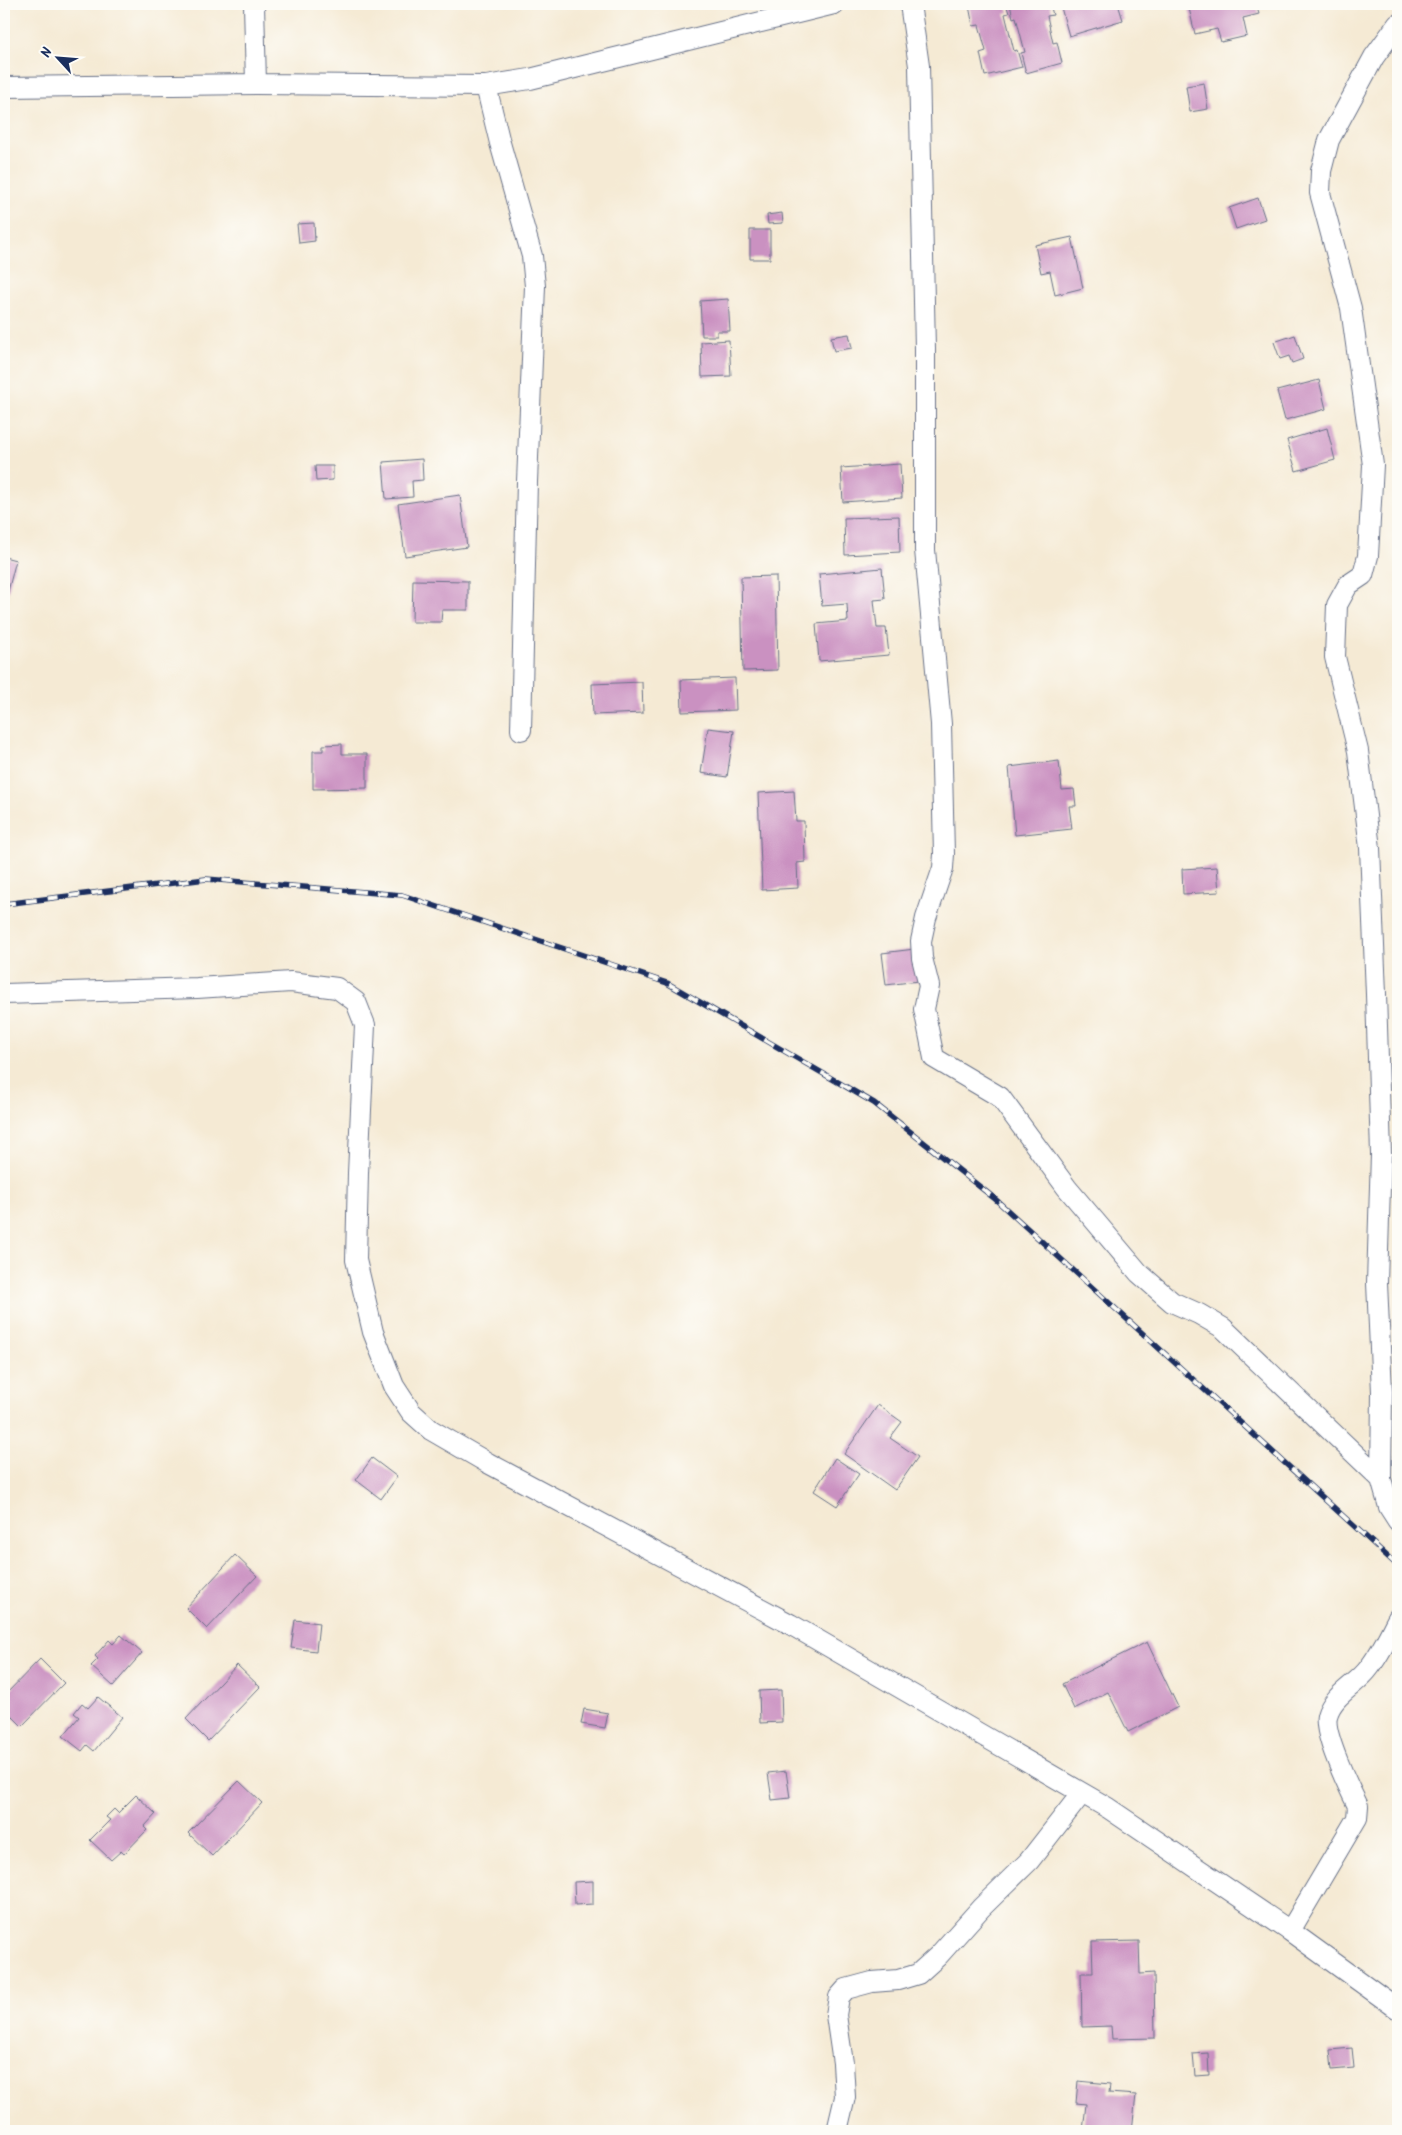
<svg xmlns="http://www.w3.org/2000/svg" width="1402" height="2135" font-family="Kalam,sans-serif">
	<rect width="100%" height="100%" fill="#fdfcf7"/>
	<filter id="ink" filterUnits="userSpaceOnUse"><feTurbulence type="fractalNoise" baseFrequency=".02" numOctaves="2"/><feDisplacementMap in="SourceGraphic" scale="10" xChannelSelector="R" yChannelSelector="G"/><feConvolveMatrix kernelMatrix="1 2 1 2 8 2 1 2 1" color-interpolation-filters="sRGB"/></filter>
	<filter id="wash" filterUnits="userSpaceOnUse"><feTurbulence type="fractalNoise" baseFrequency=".0096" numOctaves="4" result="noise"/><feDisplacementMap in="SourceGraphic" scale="20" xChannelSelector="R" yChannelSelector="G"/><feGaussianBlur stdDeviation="1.12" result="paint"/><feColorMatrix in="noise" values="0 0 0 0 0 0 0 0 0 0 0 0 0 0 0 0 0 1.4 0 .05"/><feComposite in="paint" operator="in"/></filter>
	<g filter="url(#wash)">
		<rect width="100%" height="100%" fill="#f5ead4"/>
		<g id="blocks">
			<!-- building -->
			<path fill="#ca91c1" d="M978 4H1006L1009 13 1005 14 1014 51 1017 50 1022 67 985 76 980 53 986 51 979 25 973 26 969 6Z
				M1010 4H1050L1053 15 1047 16 1053 43 1057 42 1062 63 1026 73 1021 53 1025 52 1016 17 1013 18Z
				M1060 4H1118L1123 20 1069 36Z
				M1188 4H1256L1259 14 1243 18 1247 36 1221 42 1217 29 1195 34Z
				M1204 83 1208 109 1190 112 1186 86Z
				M1258 198 1265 219 1236 229 1229 208Z
				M782 213 783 223 768 224 767 215Z
				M314 223 315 241 299 243 297 224Z
				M750 230H770V259H750Z
				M1072 237 1083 288 1055 295 1050 271 1041 273 1035 245Z
				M728 299 730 331H717V336H702L700 301Z
				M849 334 852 348 834 351 831 337Z
				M1295 335 1303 359 1292 363 1289 356 1280 359 1274 342Z
				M729 340 731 376 702 377 701 342Z
				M1319 380 1326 409 1285 420 1277 391Z
				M1327 428 1335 460 1296 471 1287 440Z
				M422 459 423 480 412 481 413 497 386 499 383 462Z
				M900 464 902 498 843 502 841 468Z
				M315 466H333V480L316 481Z
				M460 495 467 547 405 556 398 504Z
				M899 516 900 552 845 555 844 518Z
				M1398 520V537H1397L1394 521Z
				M4 557 16 560 4 607Z
				M882 568 885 599 874 600 877 628H886L889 655 819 661 816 624 848 621 847 604 822 606 819 574Z
				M776 576 778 670 743 671 741 577Z
				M413 580 468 581V610H442L441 622H412Z
				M735 678 736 710 682 712 681 680Z
				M642 682 643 713 593 715 592 684Z
				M708 728 734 731 727 777 701 773Z
				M342 744V754H367V788L313 789V751H323V745Z
				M1059 761 1062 790 1074 789 1076 806H1069L1072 829 1015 835 1009 767Z
				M794 791 796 821H804L805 862 797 863 798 888 762 890 758 793Z
				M1217 867 1219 892 1183 894 1182 869Z
				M923 948 927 980 886 985 882 953Z
				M878 1405 902 1422 890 1438 918 1457 895 1490 844 1454Z
				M372 1458 397 1477 381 1499 356 1480Z
				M835 1458 859 1474 837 1506 814 1491Z
				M235 1555 257 1576 207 1629 186 1608Z
				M295 1620 319 1623 316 1651 291 1648Z
				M121 1635 142 1653 113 1686 91 1666 98 1659 95 1656 109 1640 113 1644Z
				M1147 1642 1178 1707 1128 1732 1108 1692 1074 1709 1062 1684Z
				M40 1659 64 1683 22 1726 4 1708V1696Z
				M237 1665 260 1687 208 1741 186 1719Z
				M781 1690 782 1722 760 1723 759 1691Z
				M98 1697 122 1717 94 1751 87 1745 82 1751 63 1736 79 1717 74 1713 82 1703 88 1708Z
				M584 1709 608 1713 605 1728 581 1724Z
				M786 1771 790 1798 772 1800 768 1773Z
				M239 1781 262 1803 212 1856 188 1833Z
				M136 1795 156 1814 144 1827 147 1830 124 1854 121 1851 111 1860 90 1840 110 1820 106 1817 114 1809 118 1813Z
				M593 1881V1904L575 1905 574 1882Z
				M1139 1941 1140 1974 1154 1973 1155 2038 1112 2039 1111 2026 1082 2027 1081 1973H1093L1092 1942Z
				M1352 2048 1354 2068 1332 2070 1330 2050Z
				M1208 2053 1209 2075 1195 2076 1193 2054Z
				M1078 2081 1110 2084 1109 2093 1136 2095 1132 2131H1083L1086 2104 1076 2103Z"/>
		</g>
	</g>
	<g filter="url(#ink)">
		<use href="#blocks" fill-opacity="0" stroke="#677087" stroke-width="1"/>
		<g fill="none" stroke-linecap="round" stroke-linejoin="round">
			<defs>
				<path id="minor" d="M254 4 256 84
					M910 4 919 66 925 349V550L941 724 944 854 943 868 926 918 921 941 922 958 929 986 924 1009 934 1058 1000 1097 1067 1188 1139 1273 1172 1302 1199 1314 1223 1328 1381 1479
					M1398 24 1374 57 1329 140 1321 171 1320 193 1351 308 1373 465 1368 556 1363 575 1348 585 1337 605 1335 657 1358 751 1370 848 1376 994 1381 1154 1377 1283 1382 1392 1381 1479 1389 1507 1398 1521
					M486 86 500 143 532 256 535 286 527 482 521 730
					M4 87 256 84 486 86 530 79 834 4
					M4 994 197 988 291 982 337 988 356 1002 365 1025 358 1173 356 1260 373 1332 394 1386 411 1412 431 1430 488 1463 790 1624 1108 1808 1290 1931 1398 2009
					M1290 1931 1357 1818 1358 1806C1349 1788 1323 1734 1327 1716 1333 1694 1357 1685 1369 1668 1381 1653 1389 1635 1398 1618
					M837 2131 845 2097 843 2063 836 2015 839 1997 846 1989 872 1982 898 1980 918 1974 938 1956 981 1908 1029 1861 1082 1793"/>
			</defs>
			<!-- minor casing -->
			<use href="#minor" stroke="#677087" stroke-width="22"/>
			<!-- minor -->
			<use href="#minor" stroke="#fff" stroke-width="20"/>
			<defs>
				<path id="rail" d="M4 904 206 879 402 895 667 983 874 1103 994 1198 1398 1566"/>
			</defs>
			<!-- rail casing -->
			<use href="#rail" stroke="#1b2f5e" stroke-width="5.5"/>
			<!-- rail -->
			<use href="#rail" stroke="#fdfcf7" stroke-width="4" stroke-dasharray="11" stroke-linecap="butt"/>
		</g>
	</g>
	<!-- margin -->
	<rect width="1402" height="2135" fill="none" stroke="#fdfcf7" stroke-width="20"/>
	<!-- north arrow -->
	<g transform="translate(58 58) rotate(296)" stroke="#fdfcf7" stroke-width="4" paint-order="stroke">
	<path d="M0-4L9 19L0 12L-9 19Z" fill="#1b2f5e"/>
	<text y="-8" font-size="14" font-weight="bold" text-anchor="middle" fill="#1b2f5e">N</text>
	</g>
</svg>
